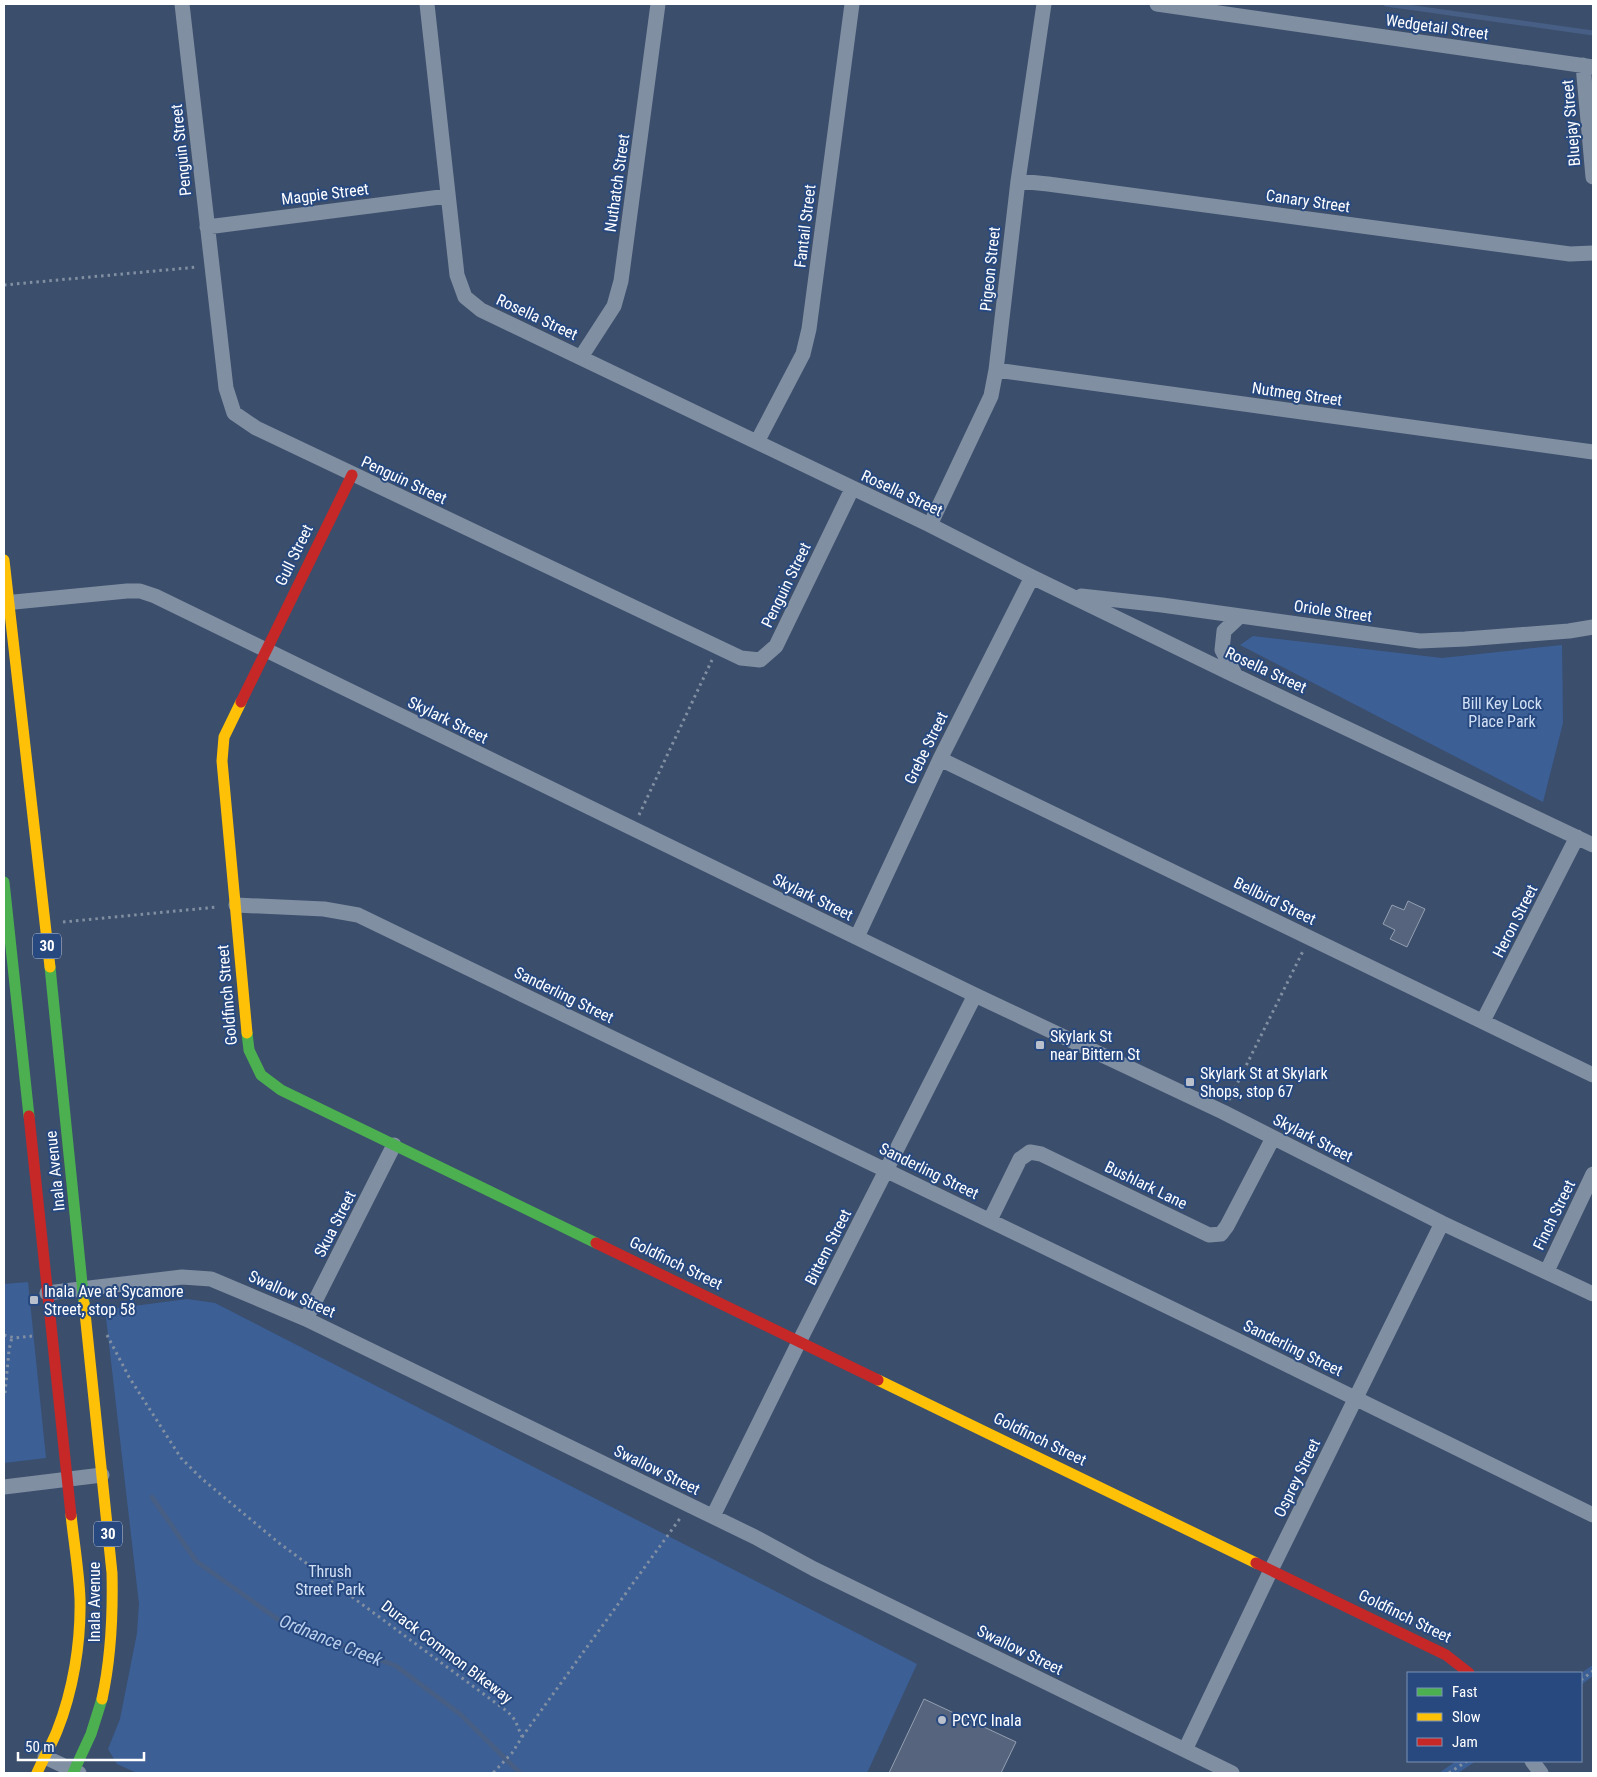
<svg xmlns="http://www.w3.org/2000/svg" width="1597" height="1777" font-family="'Roboto Condensed',sans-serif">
	<rect width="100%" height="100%" fill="#3b4e6c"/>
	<!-- green -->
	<path fill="#3c5f96" d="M1253 636 1442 658 1562 645 1563 723 1543 802 1240 645Z
		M28 1282 46 1458 4 1463V1284Z
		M187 1299 215 1303 917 1664 867 1773H137L117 1764 108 1749 120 1719 137 1633 139 1604 106 1318 111 1309Z
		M1593 1665V1676L1581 1685V1673Z
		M1456 1761H1476L1458 1773H1439Z"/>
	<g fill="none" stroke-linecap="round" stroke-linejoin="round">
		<!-- stream -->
		<path stroke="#475e85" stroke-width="5" d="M1386 4 1593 33
			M152 1497 196 1561 283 1623 396 1666 460 1714 520 1773"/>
	</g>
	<!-- building -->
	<path fill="#56657d" stroke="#949fb1" d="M1408 901 1425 909 1407 947 1390 939 1395 930 1383 924 1392 905 1404 910Z
		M924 1699 1016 1742 1001 1773H889Z"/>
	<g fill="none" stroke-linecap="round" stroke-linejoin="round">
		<!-- path -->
		<path stroke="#818fa2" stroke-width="3" stroke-dasharray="2.5 4" stroke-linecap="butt" d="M4 285 198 267
			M639 815 712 660
			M63 922 218 907
			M1229 1100 1303 951
			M4 1335 15 1338 33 1336
			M107 1335 129 1377 181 1458 201 1478 279 1543 508 1712 515 1720 522 1737 512 1753 493 1773
			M5 1393 9 1350 12 1337
			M1581 1680 1593 1671
			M522 1737 681 1517
			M1449 1773 1467 1761"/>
		<!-- street -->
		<path stroke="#818fa2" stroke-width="15" d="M182 4 226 388 234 413 256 428 741 658 760 660 776 646 852 489
			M427 4 457 275 465 297 481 310 930 525 1032 577 1236 676 1593 845
			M1157 4 1593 67
			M1583 65 1593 177
			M1018 181 1048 184 1570 254 1593 253
			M207 227 448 196
			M581 357 614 306 621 281 658 4
			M996 370 1593 452
			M757 442 803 354 809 329 852 4
			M930 525 991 396 996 370 1018 181 1044 4
			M1081 596 1162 605 1420 641 1465 639 1569 631 1593 627
			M4 603 127 591H140L155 596 975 995 1223 1112 1442 1223 1593 1294
			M1236 676 1222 650 1224 631 1240 616
			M940 759 1593 1075
			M236 905 324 909 358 915 1247 1345 1593 1515
			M857 937 940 759 1032 577
			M1483 1021 1577 837
			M990 1220 1020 1159 1030 1152 1041 1154 1209 1235 1221 1234 1227 1226 1273 1138
			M1547 1271 1593 1174
			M47 1293 182 1277 211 1279 306 1319 755 1537 814 1569 1232 1773
			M306 1319 394 1145
			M4 1487 102 1475
			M713 1516 799 1342 975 995
			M1185 1750 1271 1570 1442 1223
			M45 1757 79 1773
			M1532 1761 1541 1773"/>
		<!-- fast -->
		<path stroke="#4caf50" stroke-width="11" d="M4 882 29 1116
			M50 967 84 1303
			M247 1033 249 1050 261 1075 281 1090 596 1243
			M73 1773 91 1734 102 1699"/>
		<!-- slow -->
		<path stroke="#ffc107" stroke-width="11" d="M4 560 50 967
			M241 702 224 737 222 761 247 1033
			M84 1303 112 1573C113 1616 111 1658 102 1699
			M878 1380 1256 1563
			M37 1773C43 1759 51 1746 57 1731 73 1691 81 1643 80 1599 79 1572 74 1543 71 1515"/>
		<!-- jam -->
		<path stroke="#c62828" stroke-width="11" d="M241 702 352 475
			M29 1116 71 1515
			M596 1243 878 1380
			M1256 1563 1446 1655 1469 1673"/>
	</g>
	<!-- markers -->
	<g fill="#bac1cc" stroke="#274980" stroke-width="2">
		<rect x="1035" y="1040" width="10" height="10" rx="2.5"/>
		<rect x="1185" y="1077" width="10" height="10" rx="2.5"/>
		<rect x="29" y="1295" width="10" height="10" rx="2.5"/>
		<circle cx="942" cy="1720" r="5"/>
	</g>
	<g text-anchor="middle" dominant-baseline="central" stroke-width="4" stroke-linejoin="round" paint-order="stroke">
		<!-- shield labels -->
		<g fill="#274980" stroke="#bec8d9" stroke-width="1">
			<rect x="33" y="933.5" width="28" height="25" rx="4"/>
			<rect x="94" y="1521.5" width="28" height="25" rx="4"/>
		</g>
		<g font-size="15" font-weight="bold" fill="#fff">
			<text x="47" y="946">30</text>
			<text x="108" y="1534">30</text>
		</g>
		<!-- street labels -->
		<g font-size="16" fill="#fff" stroke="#274980">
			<text transform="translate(1437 27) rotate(8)">Wedgetail Street</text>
			<text transform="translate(1571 123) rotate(-95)">Bluejay Street</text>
			<text transform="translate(181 150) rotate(-96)">Penguin Street</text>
			<text transform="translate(617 183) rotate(-82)">Nuthatch Street</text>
			<text transform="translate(325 194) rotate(-7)">Magpie Street</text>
			<text transform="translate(1308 201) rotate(8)">Canary Street</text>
			<text transform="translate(805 226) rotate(-83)">Fantail Street</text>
			<text transform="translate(990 269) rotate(-84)">Pigeon Street</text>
			<text transform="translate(537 317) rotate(25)">Rosella Street</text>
			<text transform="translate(1297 394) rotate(8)">Nutmeg Street</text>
			<text transform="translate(404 480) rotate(25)">Penguin Street</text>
			<text transform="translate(902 493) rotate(25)">Rosella Street</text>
			<text transform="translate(294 555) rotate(-64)">Gull Street</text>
			<text transform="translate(786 585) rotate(-64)">Penguin Street</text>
			<text transform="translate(1333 611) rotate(8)">Oriole Street</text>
			<text transform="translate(1266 670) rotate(25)">Rosella Street</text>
			<text transform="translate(448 720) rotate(26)">Skylark Street</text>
			<text transform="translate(926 748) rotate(-64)">Grebe Street</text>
			<text transform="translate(813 897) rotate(26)">Skylark Street</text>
			<text transform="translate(1275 901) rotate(26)">Bellbird Street</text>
			<text transform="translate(1515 921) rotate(-63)">Heron Street</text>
			<text transform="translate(227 995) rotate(-95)">Goldfinch Street</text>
			<text transform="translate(564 995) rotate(26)">Sanderling Street</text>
			<text transform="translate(1313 1138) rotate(27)">Skylark Street</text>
			<text transform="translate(55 1171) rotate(-96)">Inala Avenue</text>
			<text transform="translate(929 1171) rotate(26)">Sanderling Street</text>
			<text transform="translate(1146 1185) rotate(26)">Bushlark Lane</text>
			<text transform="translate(1554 1215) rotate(-64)">Finch Street</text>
			<text transform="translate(335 1224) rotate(-63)">Skua Street</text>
			<text transform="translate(828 1247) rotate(-63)">Bittem Street</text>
			<text transform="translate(676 1263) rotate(26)">Goldfinch Street</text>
			<text transform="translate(292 1294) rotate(24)">Swallow Street</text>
			<text transform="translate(1293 1348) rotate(26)">Sanderling Street</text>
			<text transform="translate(1040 1439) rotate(26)">Goldfinch Street</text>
			<text transform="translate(657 1470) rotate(26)">Swallow Street</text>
			<text transform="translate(1297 1478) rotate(-64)">Osprey Street</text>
			<text transform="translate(94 1602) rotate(-90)">Inala Avenue</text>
			<text transform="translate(1405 1616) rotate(26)">Goldfinch Street</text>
			<text transform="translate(1020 1650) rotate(26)">Swallow Street</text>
			<text transform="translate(447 1652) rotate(37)">Durack Common Bikeway</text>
		</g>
		<!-- park labels -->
		<g font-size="16" fill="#d2e0f5" stroke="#274980">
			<text x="1502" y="703">Bill Key Lock<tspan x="1502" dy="18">Place Park</tspan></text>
			<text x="330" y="1571">Thrush<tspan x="330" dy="18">Street Park</tspan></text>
		</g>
		<!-- poi labels -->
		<g font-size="16" fill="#fff" stroke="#274980" text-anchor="start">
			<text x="1050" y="1036">Skylark St<tspan x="1050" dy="18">near Bittern St</tspan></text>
			<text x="1200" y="1073">Skylark St at Skylark<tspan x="1200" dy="18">Shops, stop 67</tspan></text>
			<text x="44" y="1291">Inala Ave at Sycamore<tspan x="44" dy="18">Street, stop 58</tspan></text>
			<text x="952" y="1720">PCYC Inala</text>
		</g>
		<!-- water labels -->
		<g font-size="18" font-style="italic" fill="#bacfed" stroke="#274980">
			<text transform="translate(331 1640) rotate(22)">Ordnance Creek</text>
		</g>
	</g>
	<!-- border -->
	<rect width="1597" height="1777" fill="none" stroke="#ffffff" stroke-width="10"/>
	<!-- legend -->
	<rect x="1407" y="1672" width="175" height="90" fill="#274980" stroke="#7d92b3"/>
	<rect x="1417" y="1688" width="25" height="8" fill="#4caf50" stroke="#7d92b3"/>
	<text x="1452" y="1697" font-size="15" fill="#ffffff">Fast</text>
	<rect x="1417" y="1713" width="25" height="8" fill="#ffc107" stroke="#7d92b3"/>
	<text x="1452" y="1722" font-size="15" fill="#ffffff">Slow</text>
	<rect x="1417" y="1738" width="25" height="8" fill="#c62828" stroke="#7d92b3"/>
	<text x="1452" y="1747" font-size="15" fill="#ffffff">Jam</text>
	<!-- scale -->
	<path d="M18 1752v8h126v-8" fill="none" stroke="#ffffff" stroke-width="2.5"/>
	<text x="25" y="1752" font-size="15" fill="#ffffff" stroke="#274980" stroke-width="4" paint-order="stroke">50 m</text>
</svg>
